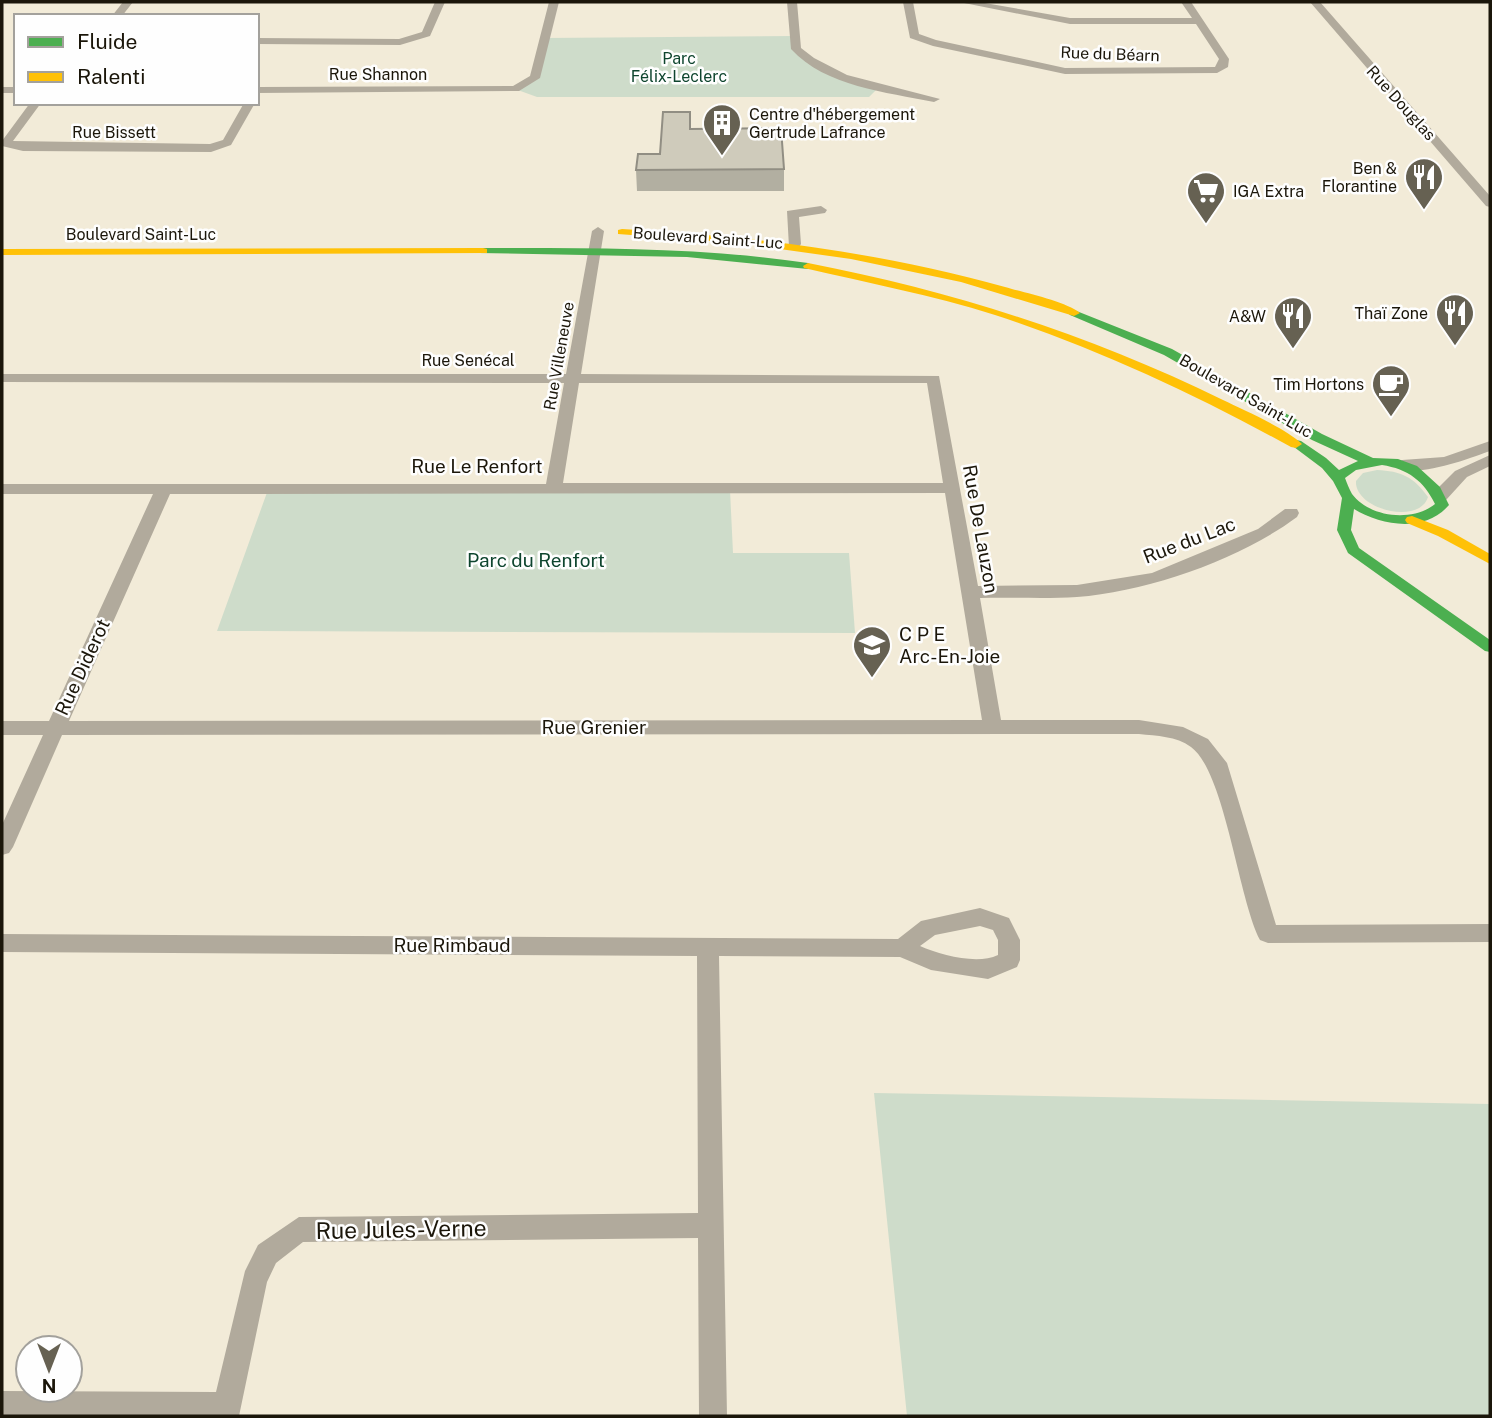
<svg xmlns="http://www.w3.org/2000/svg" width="1492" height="1418" font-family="'Public Sans',sans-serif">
	<rect width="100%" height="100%" fill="#f2ebd8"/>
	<!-- green -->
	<path fill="#cedcca" d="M794 36 796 49 830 73 880 86 869 97H537L515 89 535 78 545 38Z
		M1377 470C1401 471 1414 477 1428 497 1419 526 1354 509 1356 481L1363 473Z
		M269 487 730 490 733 553H849L855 633 217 631Z
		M874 1093 1490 1104V1416H907Z"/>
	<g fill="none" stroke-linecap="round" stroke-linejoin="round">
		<!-- street -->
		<path fill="#b1aa9c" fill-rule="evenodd" d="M123 2H133L122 16H112Z
			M435 2H445L430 36 400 45 257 44V38L399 39 422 32Z
			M549 2H559L540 78 519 91 257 93V87L513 86 530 76Z
			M787 2H797L801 48 814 58 847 75 940 99 934 102C886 92 826 87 791 49Z
			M903 2H913L919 34 936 40 1065 68 1215 67 1219 59 1196 24H1070L959 2H979L1070 18H1192L1181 2H1191L1229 59 1228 67 1217 73 1065 74 933 46 910 38Z
			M1310 2H1320L1490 196V207L1486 206Z
			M2 87H16V93H2Z
			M30 103H41L13 141 210 144 223 140 244 103H255L231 145 211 152 23 151 2 146V141Z
			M821 206 827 210 825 213 799 217 801 244 799 247H789L787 211Z
			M598 227 604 231 581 374 939 376 978 586 1077 585 1152 573 1258 529 1285 509H1297L1299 513 1297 517C1239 560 1149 591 1077 597 1045 599 1012 597 980 598L1001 720H1139L1183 727 1208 739 1227 763 1276 925 1490 924V942L1268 943 1260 940C1238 897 1225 772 1191 747 1176 736 1157 736 1139 734L62 735 13 847 9 853 2 855V825L43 735H2V721H49L153 494H2V484H546L564 383 2 382V374H566L592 231ZM579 383H927L943 483H563ZM945 493 982 720 69 721 170 494Z
			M1490 441V451C1471 458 1410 481 1394 465L1402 460 1444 457Z
			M1490 455V466L1467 477 1446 500H1434L1432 496 1434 492 1455 471Z
			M980 908 1009 918 1020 940V960L1017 967 988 979 931 970 900 957 719 956 727 1416H699L698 1238 303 1242 276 1263 267 1282 239 1416H2V1391L216 1392 245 1271 258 1245 299 1217 698 1213 697 956 2 952V934L898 939 921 921ZM980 926 993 930 998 940V955C977 965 941 955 920 946L935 935Z"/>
		<!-- fast -->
		<path fill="#4caf50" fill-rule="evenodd" d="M483 248C592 248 700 247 808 263L813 266 808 269 687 257 479 253V249Z
			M1074 310 1172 349 1322 434 1373 458 1398 459 1417 466 1440 487 1449 505C1425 533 1382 526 1354 509L1351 530 1359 548 1490 640V652L1485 651 1348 553 1337 530 1342 498 1333 481 1322 468 1290 444 1296 440 1301 441 1326 458 1339 470 1358 461 1312 440 1164 355 1070 315 1068 313ZM1382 465C1408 469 1424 481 1435 504 1413 522 1370 518 1352 494 1349 489 1347 483 1345 478L1356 470Z"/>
		<!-- slow -->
		<path fill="#ffc107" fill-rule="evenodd" d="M622 229C752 236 879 252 1005 287 1025 293 1065 301 1080 313L1074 316 961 282 851 259 737 243 618 234V230Z
			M483 248 487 249V253L2 255V249Z
			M808 263C953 291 1090 335 1223 400 1244 410 1287 429 1302 444L1296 448 1291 447C1196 395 1099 349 995 315 932 295 868 283 804 268L803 266Z
			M1412 516 1448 530 1490 554V564L1438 536 1407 523 1405 520 1407 517Z"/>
	</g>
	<!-- wall -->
	<path fill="#b2afa1" d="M691 129 784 169V191H637L636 170 660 154Z"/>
	<!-- building -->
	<path fill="#cfcbbb" stroke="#918e83" stroke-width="2" d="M663 112H690V129L781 128 784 169 636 170 638 154H660Z"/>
	<!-- icons -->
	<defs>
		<symbol id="building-pin" viewBox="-11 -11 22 30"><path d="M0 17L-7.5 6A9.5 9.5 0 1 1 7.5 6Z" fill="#666152" stroke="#fefefe"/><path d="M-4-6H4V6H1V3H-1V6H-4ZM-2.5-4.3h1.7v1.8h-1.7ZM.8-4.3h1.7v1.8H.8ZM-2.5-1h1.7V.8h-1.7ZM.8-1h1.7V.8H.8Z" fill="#fff"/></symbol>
		<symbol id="restaurant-pin" viewBox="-11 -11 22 30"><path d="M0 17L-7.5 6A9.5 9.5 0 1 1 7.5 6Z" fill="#666152" stroke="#fefefe"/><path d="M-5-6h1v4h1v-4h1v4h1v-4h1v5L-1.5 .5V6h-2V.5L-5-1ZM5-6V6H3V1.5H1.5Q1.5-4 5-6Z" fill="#fff"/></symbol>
		<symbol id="supermarket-pin" viewBox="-11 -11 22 30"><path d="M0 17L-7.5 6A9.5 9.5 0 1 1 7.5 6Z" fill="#666152" stroke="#fefefe"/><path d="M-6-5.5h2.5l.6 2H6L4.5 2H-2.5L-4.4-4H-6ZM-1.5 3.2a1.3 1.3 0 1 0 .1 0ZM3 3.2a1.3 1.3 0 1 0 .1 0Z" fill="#fff"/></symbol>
		<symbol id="cafe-pin" viewBox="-11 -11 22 30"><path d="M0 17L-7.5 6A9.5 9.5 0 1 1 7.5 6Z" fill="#666152" stroke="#fefefe"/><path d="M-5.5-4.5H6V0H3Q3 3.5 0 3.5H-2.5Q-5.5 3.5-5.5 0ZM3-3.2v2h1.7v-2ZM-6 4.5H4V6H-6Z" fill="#fff"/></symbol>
		<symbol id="school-pin" viewBox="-11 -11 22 30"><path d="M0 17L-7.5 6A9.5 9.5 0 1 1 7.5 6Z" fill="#666152" stroke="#fefefe"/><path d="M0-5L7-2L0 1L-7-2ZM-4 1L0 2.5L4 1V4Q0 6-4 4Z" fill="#fff"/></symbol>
	</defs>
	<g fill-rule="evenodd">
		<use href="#building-pin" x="700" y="101" width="44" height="60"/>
		<use href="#restaurant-pin" x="1402" y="155" width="44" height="60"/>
		<use href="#supermarket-pin" x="1184" y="169" width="44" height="60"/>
		<use href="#restaurant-pin" x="1433" y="291" width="44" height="60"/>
		<use href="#restaurant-pin" x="1271" y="294" width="44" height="60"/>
		<use href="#cafe-pin" x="1369" y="362" width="44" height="60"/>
		<use href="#school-pin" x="850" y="623" width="44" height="60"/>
	</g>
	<g text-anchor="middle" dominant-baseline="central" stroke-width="5" stroke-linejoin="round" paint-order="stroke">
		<!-- far-street labels -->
		<g font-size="16" fill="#1b160a" stroke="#fefefe">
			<text transform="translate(1110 54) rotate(2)">Rue du Béarn</text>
			<text x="378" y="74">Rue Shannon</text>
			<text transform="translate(1401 103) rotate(48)">Rue Douglas</text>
			<text x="114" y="132">Rue Bissett</text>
			<text x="141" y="234">Boulevard Saint-Luc</text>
			<text transform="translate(708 238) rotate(4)">Boulevard Saint-Luc</text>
			<text transform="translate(559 356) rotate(-80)">Rue Villeneuve</text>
			<text x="468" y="360">Rue Senécal</text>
			<text transform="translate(1246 396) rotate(30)">Boulevard Saint-Luc</text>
		</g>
		<!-- far-park labels -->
		<g font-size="16" fill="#0e452e" stroke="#fefefe">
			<text x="679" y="58">Parc<tspan x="679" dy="18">Félix-Leclerc</tspan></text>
		</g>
		<!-- far-poi labels -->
		<g font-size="16" fill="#1b160a" stroke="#fefefe" text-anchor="end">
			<text x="749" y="114" text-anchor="start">Centre d'hébergement<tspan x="749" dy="18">Gertrude Lafrance</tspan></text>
			<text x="1397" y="168">Ben &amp;<tspan x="1397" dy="18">Florantine</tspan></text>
			<text x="1233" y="191" text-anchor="start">IGA Extra</text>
			<text x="1428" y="313">Thaï Zone</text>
			<text x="1266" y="316">A&amp;W</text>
			<text x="1364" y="384">Tim Hortons</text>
		</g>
		<!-- street labels -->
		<g font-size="19" fill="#1b160a" stroke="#fefefe">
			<text x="477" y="466">Rue Le Renfort</text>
			<text transform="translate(981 529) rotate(80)">Rue De Lauzon</text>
			<text transform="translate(1189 540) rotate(-21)">Rue du Lac</text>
			<text transform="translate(82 667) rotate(-65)">Rue Diderot</text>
			<text x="594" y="727">Rue Grenier</text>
			<text x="452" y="945">Rue Rimbaud</text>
		</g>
		<!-- park labels -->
		<g font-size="19" fill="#0e452e" stroke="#fefefe">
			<text x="536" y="560">Parc du Renfort</text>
		</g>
		<!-- poi labels -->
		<g font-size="19" fill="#1b160a" stroke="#fefefe" text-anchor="start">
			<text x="899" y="634">C P E<tspan x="899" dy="22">Arc-En-Joie</tspan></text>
		</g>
		<!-- near-street labels -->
		<g font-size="23" fill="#1b160a" stroke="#fefefe">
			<text transform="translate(401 1229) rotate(-1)">Rue Jules-Verne</text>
		</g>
	</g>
	<!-- border -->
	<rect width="1492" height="1418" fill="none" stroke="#1b160a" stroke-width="7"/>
	<!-- legend -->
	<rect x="14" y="14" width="245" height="91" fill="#fefefe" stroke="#a3a19c" stroke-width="2"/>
	<rect x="28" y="37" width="35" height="10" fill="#4caf50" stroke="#a3a19c" stroke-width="2"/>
	<text x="77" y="49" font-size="21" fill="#1b160a">Fluide</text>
	<rect x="28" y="72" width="35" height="10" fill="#ffc107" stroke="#a3a19c" stroke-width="2"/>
	<text x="77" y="84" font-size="21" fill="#1b160a">Ralenti</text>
	<!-- north arrow -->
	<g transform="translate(49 1369) rotate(180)"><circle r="33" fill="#fefefe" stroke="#a3a19c" stroke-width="2"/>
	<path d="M0-5L12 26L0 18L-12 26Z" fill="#666152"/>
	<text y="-10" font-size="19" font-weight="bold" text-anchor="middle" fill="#1b160a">N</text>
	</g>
</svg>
